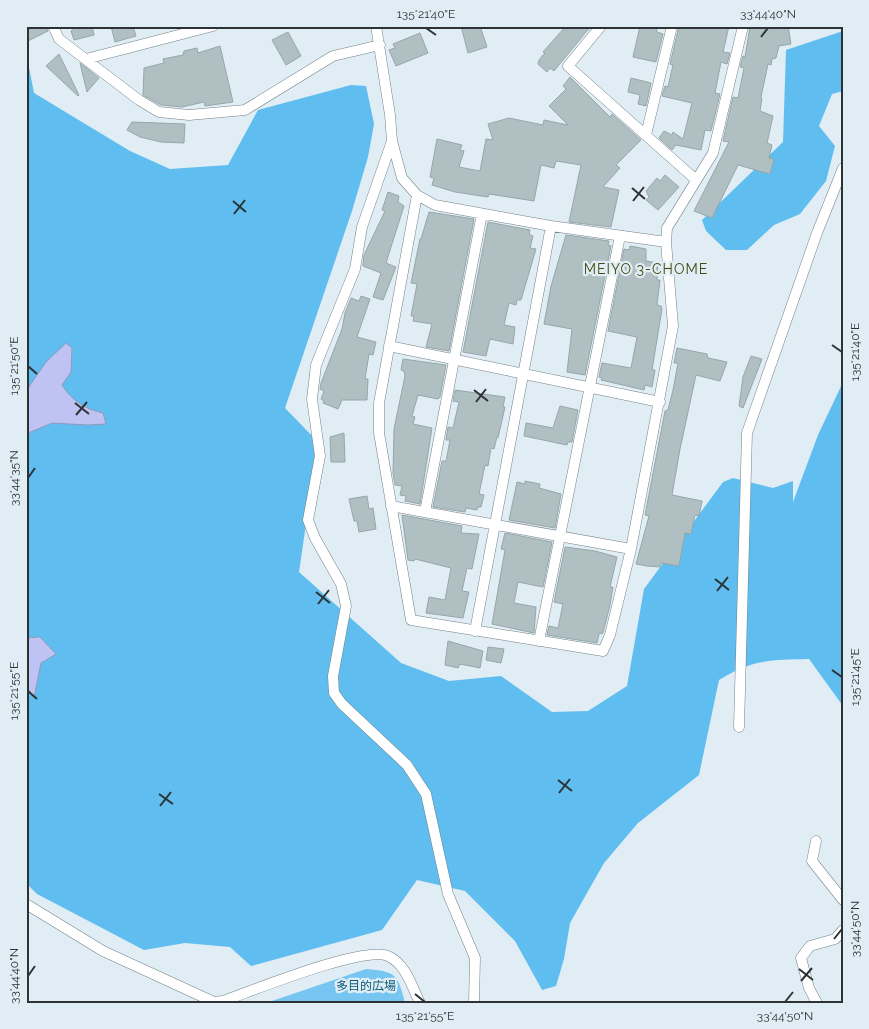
<svg xmlns="http://www.w3.org/2000/svg" width="869" height="1029" font-family="Raleway,'Noto Sans JP',sans-serif">
	<rect width="100%" height="100%" fill="#e0edf5"/>
	<!-- green -->
	<path fill="#77c6f1" d="M366 969C396 971 398 975 405 1003H266Z"/>
	<!-- forest -->
	<path fill="#5fbdef" d="M843 31V91L832 94 819 126 835 146 826 181 800 214 774 225 747 250H726L706 231 702 220 783 142 786 50Z
		M26 52 34 93 130 151 170 169 228 165 258 110 351 85 366 86 374 124 368 157 352 211 285 408 318 442 299 572 401 663 449 681 501 676 552 712 588 711 627 686 644 589 723 482 733 478 773 488 793 481V502L818 435 843 382V706L809 659C770 660 753 659 719 680L699 775 638 823 604 863 570 923 564 959 556 986 542 990 515 941 465 891 417 880 382 930 251 966 230 947 185 943 144 950 37 894 26 883Z"/>
	<!-- water -->
	<path fill="#bfc3f4" stroke="#9398bb" d="M66 343 72 348 71 372 62 385C72 401 85 409 103 413L106 424 88 425 52 423 26 434V391L46 362Z
		M40 637 56 654 41 663 34 698 26 686V638Z"/>
	<!-- building -->
	<path fill="#afbfc2" stroke="#96a6a9" d="M26 26H46L48 31 26 42Z
		M76 26H92L94 35 74 40 71 31Z
		M111 26H133L136 36 115 42Z
		M461 26H480L487 47 468 53Z
		M566 26H591L554 71 550 68 547 72 538 64 539 60 545 53 543 52Z
		M640 26 656 27 657 32 663 34 656 62 633 57Z
		M679 26 709 28 710 26H729L723 52 730 53 727 64 721 62 715 93 720 94 711 131 705 130 701 150 676 145 672 150 659 138 664 131 672 135 673 132 683 139 692 103 662 96 665 86 668 87 673 65 670 64Z
		M750 26H788L791 44 779 46 776 58 772 59 771 65 768 64 761 97 762 98 760 111 773 116 767 143 772 145 769 158 774 159 770 174 738 165 712 218 694 211 729 142 723 141 733 97 738 98 744 68 740 67 743 56 745 57Z
		M288 32 301 56 286 65 272 40Z
		M420 33 428 53 396 66 389 50 395 48 393 44Z
		M220 46 233 102 205 106 204 102 182 107 161 105 143 95 144 68 164 63 163 59 183 55 184 51 197 48 198 53Z
		M59 54 79 95 78 96 46 66Z
		M80 63 99 78 87 92Z
		M570 77 610 117 612 114 641 140 616 165 620 168 603 187 619 190 611 227 569 222 581 165 556 161 554 168 541 165 534 201 489 194 488 197 455 192 432 185 434 178 430 177 437 139 462 145 460 150 464 151 459 167 480 171 486 139 493 140 488 124 509 118 543 125 544 120 568 125 549 106 566 89 563 86Z
		M631 78 651 83 646 106 638 104 640 95 628 92Z
		M132 122 185 124 184 143 161 142 140 137 127 130Z
		M665 175 679 187 658 210 646 200 649 197 646 191 657 178 660 181Z
		M388 192 399 196 398 202 404 206 386 263 396 267 383 300 373 297 381 273 363 266 364 255 385 211 382 210Z
		M429 212 474 219 449 351 426 347 432 324 413 321 414 316H411L417 284 411 283 420 239H421Z
		M488 222 530 230 529 234 533 236 530 248 536 249 521 300H517L516 305 509 303 504 325 515 327 513 344 490 339 486 356 463 352Z
		M566 235 609 241 608 245 611 246 585 375 567 372 572 329 544 324 551 286Z
		M630 246 646 249V261L658 263 657 280H660L657 305 661 306 662 309 652 370H655L652 387 645 385 644 390 601 380 602 378 599 377 602 363 631 368 637 337 608 331 624 249 629 250Z
		M361 296 370 299 357 337 376 342 373 355 369 354 365 379H368L367 400H342L338 409 323 403 324 401 321 399 324 391 320 389 321 383 342 329 345 313 351 298 359 301Z
		M677 348 707 354 708 358 727 362 720 381 696 375 680 449 672 495 702 501 699 516 695 515 691 534 685 533 679 566 661 563 660 567 647 566 636 564 649 516 645 515 665 411 668 410 673 390 678 363H674Z
		M751 356 762 359 743 408 739 406 743 377Z
		M403 359 446 365 440 397 438 399 418 395 412 416 415 417 413 424 432 428 420 504 405 501 406 496 400 495 402 486 395 485 393 473 394 429 405 376 404 371 401 370Z
		M455 390 505 397 503 407H505L498 438 497 437 494 449 491 448 488 466 485 465 479 494 484 495 481 507H478L477 510 466 508 465 512 433 507 442 461H446L450 440H446L448 427 453 428 459 402 453 401Z
		M560 406 578 410 572 442H568L567 445 524 436 526 423 553 428Z
		M344 433 345 462H331L330 437Z
		M525 481 540 484 539 488 561 494 555 528 509 520 517 482 525 484Z
		M367 496 369 509 373 508 376 529 359 532 357 521H354L349 499Z
		M402 515 462 526 461 533 479 534 472 569 467 568 462 591 469 592 463 618 426 613 429 597 445 600 451 568 415 559 414 561 408 560Z
		M505 533 552 542 543 587 518 582 514 603 536 607 534 633 492 624 505 550 501 549Z
		M565 547 595 551 617 557 610 587H613L610 605 603 633 599 634 597 643 547 635 549 626 558 628 563 604 554 602Z
		M448 641 483 651 480 668 460 664 458 668 445 665Z
		M488 647 504 649 501 663 486 660Z"/>
	<g fill="none" stroke-linecap="round" stroke-linejoin="round">
		<defs>
			<path id="street" d="M53 26 59 39 139 100 159 112 189 115 245 110 333 56 380 45
				M376 26 390 115 392 141 402 178 417 195 435 205 551 226 666 242
				M601 26 568 66 695 179
				M86 59 213 26
				M646 135 672 26
				M392 141 362 227 355 269 316 365 312 399 320 456 308 520 315 538 341 584 346 606 333 676 334 693 342 704 407 765 426 794 448 894 475 958 474 1003
				M417 195 379 403V433L411 620 603 651 610 635 631 549 673 326 666 242 667 228 713 153 743 26
				M389 346 660 402
				M391 506 631 549
				M425 512 482 214
				M475 631 551 226
				M539 641 620 236
				M739 727 747 433 817 233 843 168
				M816 841 812 861 843 900
				M26 904 103 951 214 1002 223 1001C252 991 364 945 388 956 406 964 412 987 420 1003
				M817 1003 809 988 801 958 810 946 835 939 843 930"/>
		</defs>
		<!-- street casing -->
		<use href="#street" stroke="#758188" stroke-width="11"/>
		<!-- street -->
		<use href="#street" stroke="#fff" stroke-width="10"/>
	</g>
	<!-- ticks -->
	<path fill="none" stroke="#2d3235" stroke-width="2" d="M426 28 436 35M761 37 768 28M632 188 645 199M233 201 246 212M633 201 644 187M234 214 245 200M832 345 842 352M28 366 37 374M474 390 488 401M476 402 486 389M75 403 89 414M76 415 87 402M28 478 35 468M715 579 729 590M717 591 728 577M316 592 330 603M318 604 329 590M832 670 842 677M28 691 37 699M558 780 572 791M559 793 570 779M159 794 173 804M160 806 171 792M834 939 842 929M799 969 813 980M28 976 35 966M801 981 812 968M415 994 425 1002M785 1002 793 992"/>
	<g text-anchor="middle" dominant-baseline="central" stroke-width="4.5" stroke-linejoin="round" paint-order="stroke">
		<!-- park labels -->
		<g font-size="12" fill="#0d5979" stroke="#e0edf5">
			<text x="366" y="986">多目的広場</text>
		</g>
		<!-- neighbourhood labels -->
		<g font-size="14" letter-spacing="1" fill="#444a0e" stroke="#e0edf5">
			<text x="646" y="269">MEIYO 3-CHOME</text>
		</g>
	</g>
	<!-- border -->
	<rect width="869" height="1029" fill="none" stroke="#e0edf5" stroke-width="55"/>
	<rect x="28" y="28" width="814" height="974" fill="none" stroke="#2d3235" stroke-width="2"/>
	<g font-size="12" text-anchor="middle" fill="#2d3235">
		<text x="426" y="18">135°21'40"E</text>
		<text x="768" y="18">33°44'40"N</text>
		<text transform="translate(855 352) rotate(-90)" y="4">135°21'40"E</text>
		<text transform="translate(14 366) rotate(-90)" y="4">135°21'50"E</text>
		<text transform="translate(14 478) rotate(-90)" y="4">33°44'35"N</text>
		<text transform="translate(855 677) rotate(-90)" y="4">135°21'45"E</text>
		<text transform="translate(14 691) rotate(-90)" y="4">135°21'55"E</text>
		<text transform="translate(855 929) rotate(-90)" y="4">33°44'50"N</text>
		<text transform="translate(14 976) rotate(-90)" y="4">33°44'40"N</text>
		<text x="425" y="1020">135°21'55"E</text>
		<text x="785" y="1020">33°44'50"N</text>
	</g>
</svg>
